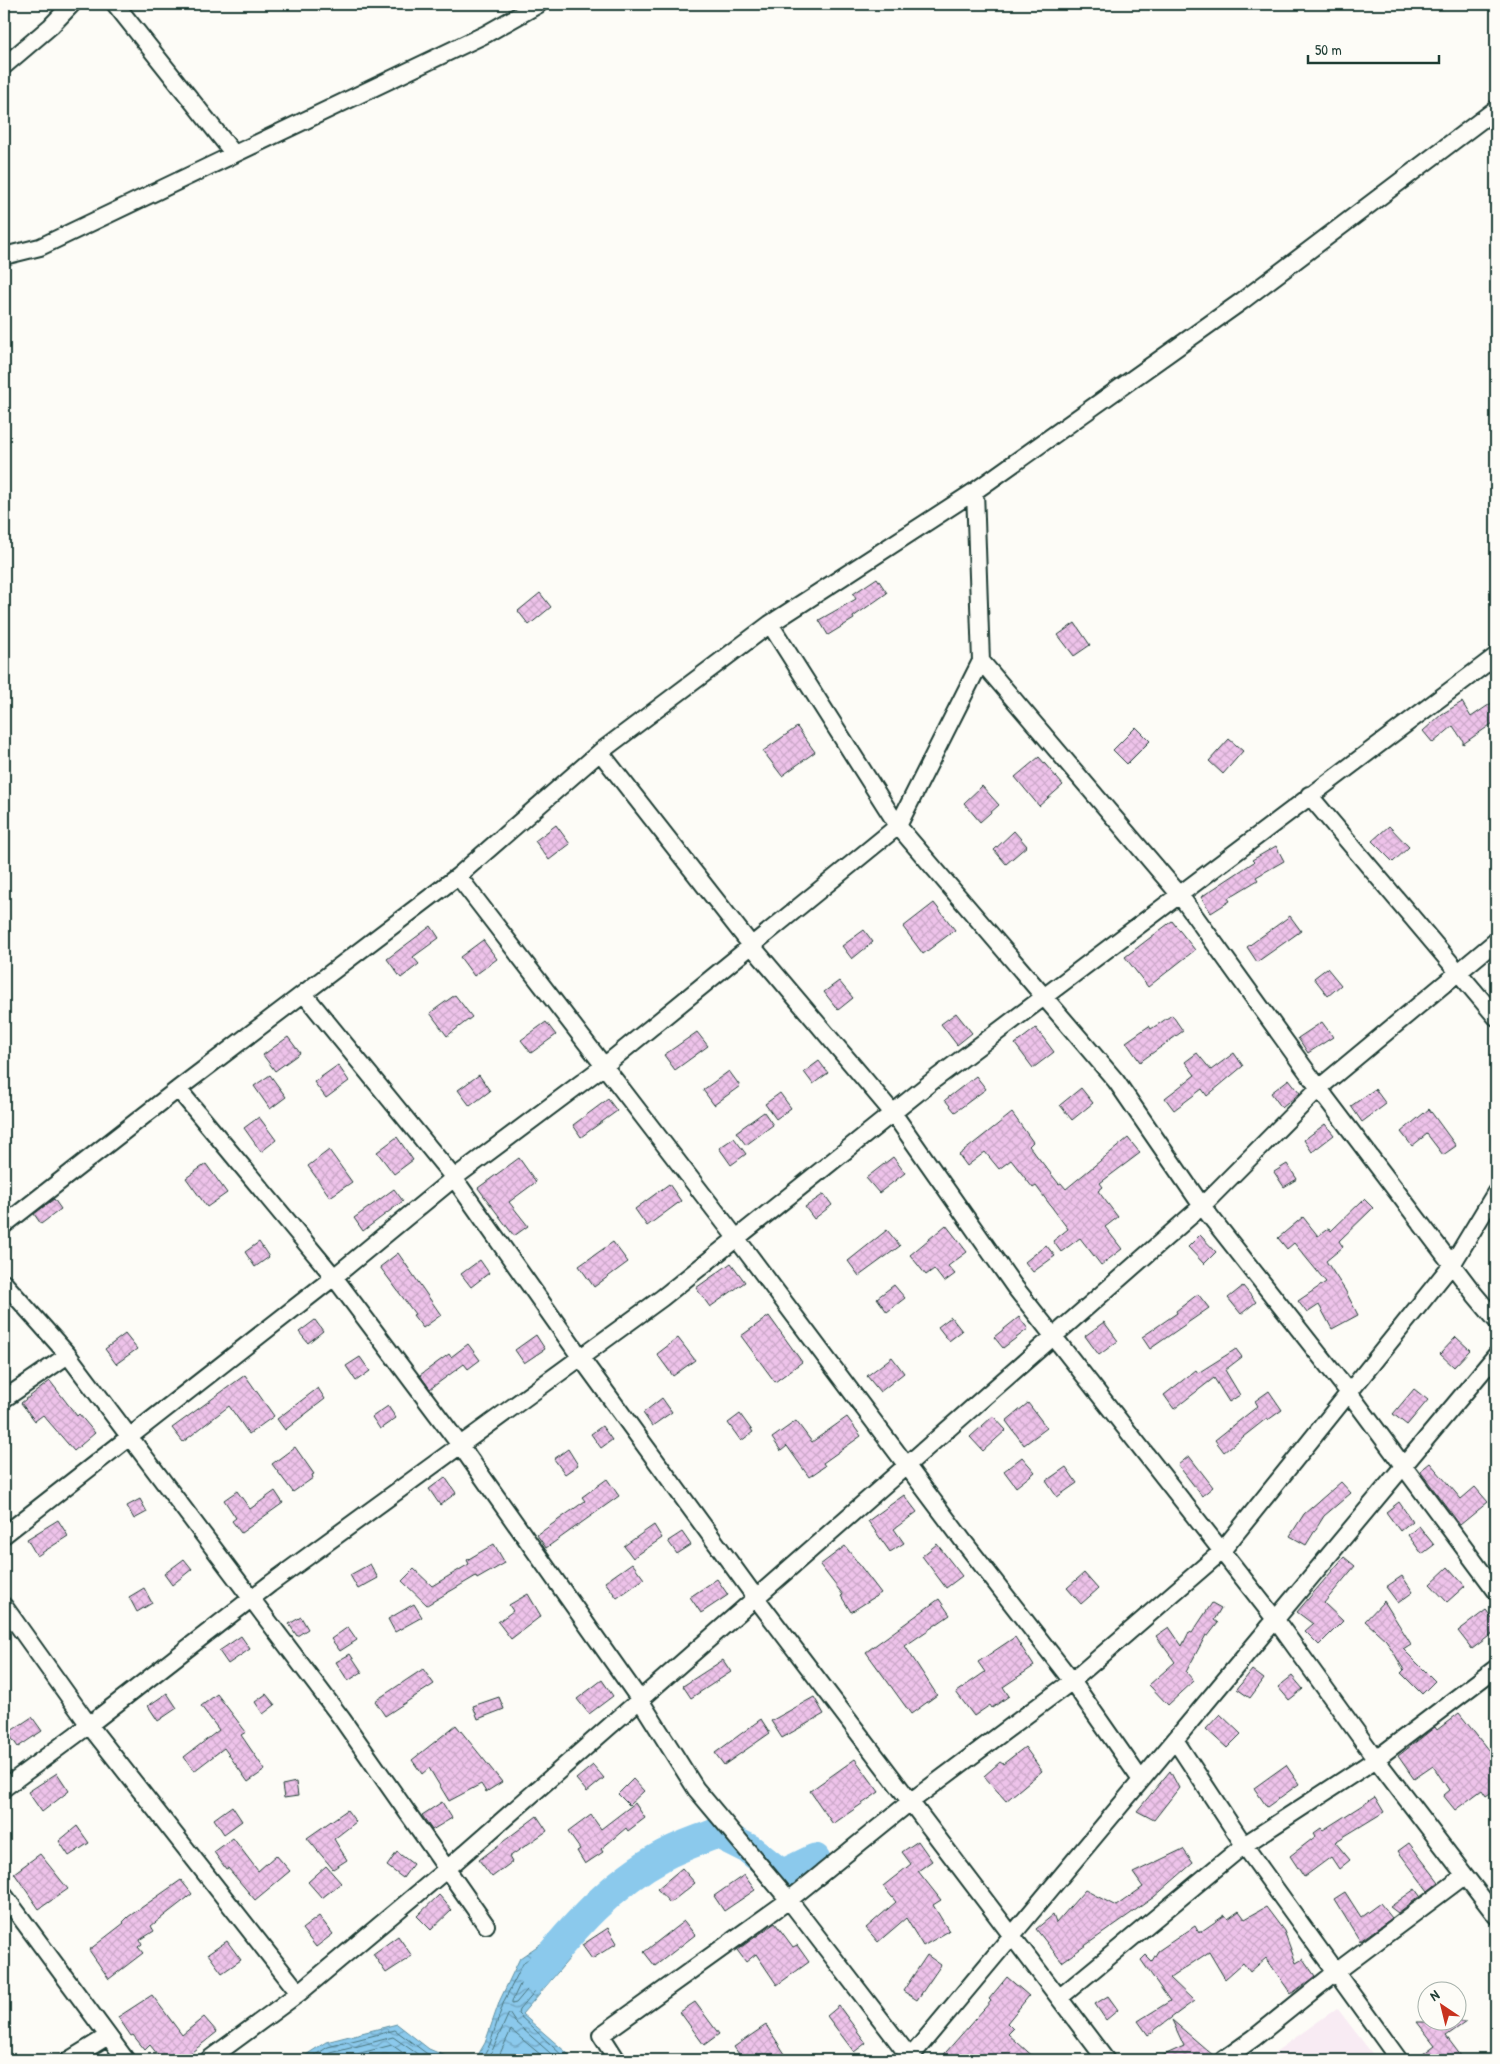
<svg xmlns="http://www.w3.org/2000/svg" width="1500" height="2064" font-family="'Patrick Hand',sans-serif">
	<defs>
		<pattern id="water-waves" width="16" height="10" patternUnits="userSpaceOnUse" patternTransform="scale(1.25)"><rect width="16" height="10" fill="#8bc9ec"/><path d="M0 5q4-4 8 0t8 0" fill="none" stroke="#71a4c0"/></pattern>
		<pattern id="building-cross-hatch" width="8" height="8" patternUnits="userSpaceOnUse" patternTransform="scale(1.25)"><rect width="8" height="8" fill="#eec3ea"/><path d="M0 0l8 8M0 8l8-8" fill="none" stroke="#cca8c9"/></pattern>
	</defs>
	<rect width="100%" height="100%" fill="#fdfcf7"/>
	<filter id="ink" filterUnits="userSpaceOnUse"><feTurbulence type="fractalNoise" baseFrequency=".02" numOctaves="2"/><feDisplacementMap in="SourceGraphic" scale="10" xChannelSelector="R" yChannelSelector="G"/><feConvolveMatrix kernelMatrix="1 2 1 2 8 2 1 2 1" color-interpolation-filters="sRGB"/></filter>
	<g filter="url(#ink)">
		<!-- built -->
		<path fill="#f8ebf3" d="M1337 2008 1377 2060H1264Z"/>
		<!-- water -->
		<path fill="url(#water-waves)" stroke="#6091a2" d="M555 1934 569 1959 522 2014 575 2060H475L485 2043 500 2000 520 1958Z
			M397 2024 429 2049 455 2060H298L326 2042Z"/>
		<g fill="none" stroke-linecap="round" stroke-linejoin="round">
			<!-- shore -->
			<path stroke="#4a757e" stroke-width="1" d="M549 1951 552 1952 554 1958 516 2003 512 2004V2001L529 1966Z
				M307 2060 328 2047 395 2030 426 2053 442 2060
				M319 2060 331 2053 393 2037 426 2060
				M333 2060 392 2045 413 2060
				M481 2060 490 2044 504 2001 524 1962 552 1942 562 1959 519 2010 518 2014 567 2060
				M488 2060 509 2013 515 2022 558 2060
				M497 2060 511 2030 547 2060"/>
			<!-- river -->
			<path stroke="#8bc9ec" stroke-width="31" d="M534 1976C571 1930 611 1883 664 1855 681 1846 700 1840 717 1833L749 1849 782 1875 815 1859"/>
		</g>
		<!-- building -->
		<path fill="url(#building-cross-hatch)" stroke="#1f3d34" d="M877 578 887 593 853 617 854 619 828 635 819 620 856 599 853 594Z
			M540 593 551 607 529 625 518 611Z
			M1075 623 1090 645 1074 656 1058 635Z
			M1496 700V721L1463 744V741L1453 726 1433 743 1423 731 1442 714 1462 702 1471 717Z
			M797 727 815 752 782 776 763 751Z
			M1136 727 1150 741 1127 764 1113 750Z
			M1229 739 1243 751 1223 774 1209 761Z
			M1039 757 1063 785 1039 806 1015 777Z
			M982 786 999 805 980 822 964 803Z
			M556 825 570 844 549 860 535 841Z
			M1389 826 1409 847 1393 862 1372 841Z
			M1014 831 1027 846 1006 864 994 850Z
			M1276 846 1284 861 1256 877 1258 880 1228 898 1230 901 1211 913 1201 897 1254 862 1252 860Z
			M934 903 955 930 923 954 903 927Z
			M1290 916 1301 931 1257 962 1247 947Z
			M1172 921 1195 950 1148 987 1125 957Z
			M431 926 439 938 413 957 419 964 401 978 387 959Z
			M864 930 873 942 852 959 842 946Z
			M483 940 497 959 474 976 460 957Z
			M1327 968 1341 985 1328 996 1314 978Z
			M839 981 853 998 838 1010 824 992Z
			M455 995 472 1017 447 1036 430 1013Z
			M956 1013 972 1033 957 1045 941 1024Z
			M1172 1015 1183 1031 1140 1062 1126 1042 1149 1026 1151 1029Z
			M546 1022 556 1035 531 1053 521 1040Z
			M1322 1022 1333 1037 1308 1053 1298 1038Z
			M1036 1028 1054 1052 1033 1068 1015 1044Z
			M697 1032 708 1046 675 1070 664 1055Z
			M288 1037 300 1053 275 1071 263 1055Z
			M1197 1053 1211 1070 1234 1053 1243 1066 1207 1096 1202 1089 1174 1110 1165 1098 1195 1075 1185 1062Z
			M819 1061 828 1073 813 1084 804 1072Z
			M338 1065 349 1081 326 1098 314 1082Z
			M729 1071 740 1086 714 1105 703 1090Z
			M270 1075 286 1097 270 1109 254 1086Z
			M479 1075 490 1091 470 1106 458 1090Z
			M976 1076 986 1089 955 1112 945 1100Z
			M1289 1079 1300 1093 1282 1108 1271 1093Z
			M1081 1088 1093 1103 1072 1120 1060 1105Z
			M1375 1089 1386 1104 1362 1122 1351 1106Z
			M780 1093 791 1108 776 1119 765 1104Z
			M608 1099 617 1111 581 1137 573 1125Z
			M1429 1109 1456 1146 1443 1155 1427 1134 1412 1146 1401 1132Z
			M764 1112 773 1125 746 1145 736 1132Z
			M1012 1113 1033 1142 1029 1146 1059 1184 1061 1183 1066 1189 1128 1138 1140 1153 1100 1183 1103 1187 1098 1191 1118 1217 1105 1227 1122 1249 1101 1265 1080 1238 1061 1252 1053 1241 1068 1229 1036 1186 1033 1188 1011 1160 999 1169 985 1152 967 1166 959 1155Z
			M259 1117 276 1140 261 1152 244 1128Z
			M1325 1124 1334 1135 1312 1152 1304 1140Z
			M397 1137 413 1160 394 1174 377 1152Z
			M734 1138 746 1154 731 1165 719 1148Z
			M329 1150 352 1182 330 1197 308 1166Z
			M893 1157 905 1173 879 1193 866 1178Z
			M519 1158 536 1182 509 1202 528 1226 514 1236 478 1188Z
			M206 1164 227 1193 207 1207 186 1178Z
			M1287 1164 1297 1179 1284 1187 1274 1172Z
			M669 1184 681 1201 647 1226 635 1209Z
			M394 1189 403 1201 363 1231 354 1218Z
			M824 1194 832 1205 814 1219 805 1207Z
			M54 1199 61 1209 41 1224 34 1214Z
			M1364 1199 1373 1208 1339 1241 1343 1247 1326 1261 1345 1290 1358 1315 1332 1329 1319 1305 1307 1313 1298 1301 1326 1282 1294 1243 1287 1249 1278 1238 1303 1217 1318 1236 1329 1228 1331 1231Z
			M946 1225 967 1252 948 1266 955 1274 944 1282 934 1269 926 1275 910 1255Z
			M887 1230 900 1246 859 1276 848 1261Z
			M1200 1235 1216 1252 1204 1264 1188 1247Z
			M259 1242 269 1257 255 1267 245 1252Z
			M613 1242 628 1262 594 1287 579 1266Z
			M1046 1245 1055 1256 1033 1272 1025 1262Z
			M398 1253 441 1315 423 1328 413 1315 415 1314 380 1267Z
			M480 1260 489 1273 471 1287 461 1274Z
			M731 1263 745 1282 710 1307 696 1288Z
			M894 1285 905 1298 887 1312 877 1298Z
			M1243 1286 1256 1302 1241 1314 1228 1298Z
			M1198 1294 1209 1308 1150 1349 1142 1337 1177 1313 1176 1311Z
			M769 1316 802 1362 775 1382 741 1336Z
			M951 1317 962 1331 949 1341 938 1327Z
			M1019 1317 1028 1329 1003 1348 994 1337Z
			M315 1320 323 1331 308 1343 299 1332Z
			M1104 1322 1118 1341 1099 1355 1085 1336Z
			M125 1334 137 1349 116 1364 105 1349Z
			M536 1335 545 1349 524 1363 515 1350Z
			M1456 1337 1470 1350 1454 1367 1440 1354Z
			M678 1338 695 1360 673 1376 657 1354Z
			M468 1344 480 1360 468 1369 464 1364 430 1389 420 1375 449 1354 451 1357Z
			M1236 1349 1242 1357 1225 1370 1240 1395 1229 1402 1214 1378 1174 1409 1164 1395 1196 1370 1198 1373Z
			M360 1357 370 1371 356 1381 346 1366Z
			M892 1357 904 1373 880 1392 867 1376Z
			M245 1375 274 1416 249 1434 229 1406 183 1442 172 1428Z
			M50 1381 77 1416 79 1414 95 1433 74 1451 43 1415 35 1421 21 1403Z
			M318 1388 325 1399 285 1430 277 1419Z
			M1414 1389 1428 1400 1407 1425 1393 1414Z
			M1269 1391 1282 1410 1268 1420 1267 1418 1224 1452 1215 1440 1258 1406 1255 1401Z
			M662 1398 672 1412 652 1426 643 1413Z
			M1028 1403 1047 1428 1024 1445 1006 1421Z
			M388 1406 396 1418 380 1429 372 1417Z
			M740 1414 753 1432 741 1441 728 1423Z
			M993 1416 1006 1430 983 1451 970 1437Z
			M847 1417 861 1436 823 1463 825 1466 809 1477 787 1446 781 1451 772 1438 796 1421 812 1442Z
			M602 1426 612 1440 601 1448 591 1434Z
			M295 1447 314 1474 312 1475 313 1478 293 1492 272 1464Z
			M568 1449 578 1465 565 1474 554 1459Z
			M1189 1456 1213 1487 1202 1496 1178 1465Z
			M1022 1457 1035 1472 1016 1487 1004 1471Z
			M1430 1463 1461 1499 1475 1487 1488 1502 1460 1525 1420 1471Z
			M1066 1467 1077 1483 1057 1497 1046 1481Z
			M445 1477 456 1493 440 1505 429 1489Z
			M607 1479 619 1496 546 1548 537 1535 585 1501 582 1497Z
			M1341 1482 1351 1493 1324 1516 1306 1545 1290 1536 1304 1514Z
			M237 1491 250 1509 275 1491 283 1503 241 1533 232 1521 236 1518 224 1500Z
			M904 1495 917 1512 894 1529 904 1543 890 1552 868 1521Z
			M140 1499 147 1512 134 1519 127 1506Z
			M1399 1502 1412 1521 1400 1531 1386 1512Z
			M58 1520 68 1536 37 1556 27 1539Z
			M654 1525 662 1538 633 1558 624 1546Z
			M1419 1526 1434 1545 1422 1554 1408 1535Z
			M682 1532 691 1545 677 1554 668 1541Z
			M494 1544 505 1563 477 1579 476 1576 427 1605 402 1581 414 1569 432 1586 469 1564 467 1560Z
			M937 1544 962 1576 946 1588 922 1556Z
			M845 1546 881 1593 851 1612 841 1596 843 1595 820 1565Z
			M1344 1557 1355 1566 1324 1603 1343 1621 1319 1645 1305 1631 1313 1624 1297 1612Z
			M184 1559 192 1569 172 1585 164 1574Z
			M632 1563 644 1579 617 1598 605 1582Z
			M370 1564 378 1578 358 1589 350 1575Z
			M1448 1567 1465 1586 1447 1602 1430 1584Z
			M1084 1573 1098 1589 1081 1604 1067 1588Z
			M1402 1576 1413 1592 1398 1603 1386 1587Z
			M717 1579 728 1595 701 1613 690 1597Z
			M144 1588 152 1603 137 1612 129 1597Z
			M528 1594 541 1616 511 1639 498 1622 513 1611 509 1605Z
			M939 1599 950 1615 905 1646 937 1695 911 1714 866 1652Z
			M1384 1601 1411 1644 1403 1649 1435 1681 1422 1694 1401 1673 1404 1670 1386 1640 1365 1621Z
			M1212 1603 1221 1608 1214 1620 1218 1623 1208 1636 1206 1635 1186 1672 1194 1681 1168 1705 1149 1685 1175 1662 1156 1636 1169 1627 1182 1646 1189 1632 1192 1633Z
			M414 1604 422 1617 395 1632 388 1619Z
			M1486 1610 1496 1623V1631L1472 1649 1458 1631Z
			M301 1617 308 1629 297 1636 289 1624Z
			M348 1627 357 1640 340 1651 331 1639Z
			M241 1636 250 1649 228 1664 219 1651Z
			M1015 1637 1034 1666 1003 1687 1009 1696 992 1708 990 1705 974 1716 956 1692 985 1672 978 1662Z
			M350 1654 362 1672 348 1681 336 1662Z
			M723 1660 731 1672 691 1698 683 1686Z
			M423 1669 434 1684 385 1716 375 1701Z
			M1252 1670 1264 1679 1250 1698 1237 1689Z
			M1292 1676 1303 1689 1289 1700 1278 1687Z
			M602 1680 613 1696 589 1714 577 1699Z
			M167 1693 177 1708 158 1721 148 1706Z
			M217 1694 246 1732 241 1735 265 1770 248 1782 224 1748 194 1771 184 1757 219 1730 201 1706Z
			M266 1694 275 1705 263 1714 255 1702Z
			M499 1697 504 1709 478 1719 473 1706Z
			M814 1697 824 1714 782 1738 771 1721Z
			M1459 1713 1496 1760V1789L1486 1796 1482 1790 1455 1810 1443 1795 1449 1790 1433 1766 1414 1779 1398 1756 1435 1727 1437 1730Z
			M1220 1714 1241 1734 1227 1748 1206 1729Z
			M32 1717 42 1731 18 1747 8 1733Z
			M761 1719 770 1733 724 1765 715 1753Z
			M456 1725 502 1782 486 1792 481 1784 449 1801 429 1768 422 1774 412 1760Z
			M1025 1747 1042 1771 1006 1801 984 1776 1000 1762 1003 1764Z
			M855 1759 879 1792 833 1824 810 1791Z
			M593 1765 604 1778 587 1792 576 1779Z
			M1286 1765 1299 1784 1267 1807 1254 1788Z
			M1170 1771 1179 1788 1154 1820 1137 1811Z
			M57 1773 69 1791 42 1812 28 1792Z
			M633 1779 644 1791 629 1805 618 1794Z
			M296 1782 298 1796 284 1798 282 1785Z
			M1375 1797 1384 1812 1335 1842 1350 1860 1339 1869 1331 1857 1304 1877 1290 1856 1316 1836 1314 1833 1321 1828 1323 1830Z
			M442 1802 452 1818 432 1830 422 1815Z
			M635 1803 645 1818 628 1831 626 1828 601 1849 603 1852 585 1864 577 1851 580 1849 568 1832 591 1815 601 1829Z
			M232 1806 242 1821 224 1834 214 1819Z
			M347 1810 356 1822 334 1839 347 1860 333 1869 307 1838Z
			M537 1816 547 1831 509 1857 512 1862 492 1877 479 1860Z
			M77 1826 89 1843 69 1856 59 1841Z
			M233 1838 258 1871 276 1855 290 1871 255 1900 228 1868 226 1869 214 1852Z
			M918 1841 932 1861 918 1871 941 1900 933 1905 949 1931 923 1946 906 1918 878 1942 866 1928 896 1902 883 1886 911 1864 902 1852Z
			M1409 1843 1439 1882 1428 1891 1398 1851Z
			M1183 1849 1193 1863 1154 1897 1062 1962 1036 1929 1053 1915 1056 1923 1085 1890 1116 1906 1143 1887 1133 1873Z
			M397 1852 413 1864 403 1878 387 1866Z
			M40 1854 68 1889 39 1909 14 1873Z
			M326 1866 341 1883 322 1898 308 1882Z
			M682 1868 695 1883 670 1903 657 1889Z
			M744 1875 755 1890 724 1911 714 1896Z
			M181 1880 192 1894 151 1926 154 1931 140 1940 142 1944 138 1947 143 1953 109 1979 89 1950 124 1923 123 1922 128 1917Z
			M1415 1889 1420 1896 1398 1913 1390 1907Z
			M1345 1892 1361 1917 1380 1903 1392 1918 1360 1941 1334 1899Z
			M439 1895 452 1910 431 1930 417 1916Z
			M1266 1907 1284 1931 1296 1963 1303 1959 1315 1976 1291 1994 1266 1958 1250 1972 1243 1963 1225 1979 1209 1952 1170 1978 1194 2001 1148 2035 1138 2021 1170 2001 1141 1960 1146 1955 1152 1961 1158 1951 1195 1926 1199 1933 1225 1915 1228 1919 1239 1911 1245 1919Z
			M319 1916 333 1934 316 1947 302 1929Z
			M684 1921 695 1935 655 1966 644 1952Z
			M775 1923 793 1947 797 1945 809 1962 777 1985 756 1954 746 1962 737 1950Z
			M608 1928 617 1943 592 1959 582 1945Z
			M398 1936 412 1956 386 1973 373 1954Z
			M227 1941 241 1960 222 1973 208 1954Z
			M927 1955 941 1965 917 2000 903 1991Z
			M1007 1977 1029 1996 1007 2023 1013 2029 1008 2034 1037 2060H939L991 2001 989 1999Z
			M152 1995 182 2035 204 2017 217 2032 182 2060H162L150 2045 145 2050 133 2035 131 2036 118 2017Z
			M1108 1996 1118 2010 1106 2020 1095 2004Z
			M695 2002 719 2034 704 2045 680 2012Z
			M839 2006 866 2043 854 2052 827 2016Z
			M1172 2020 1214 2056 1213 2060H1153L1184 2046Z
			M1417 2022H1466L1446 2036 1464 2060H1415L1435 2045Z
			M766 2025 789 2060H743L734 2047Z"/>
		<g fill="none" stroke-linecap="round" stroke-linejoin="round">
			<defs>
				<path id="minor" d="M115 4 234 154
					M4 66 51 26 72 4
					M4 256 40 247 486 34 539 4
					M770 624 898 826 1116 1081 1202 1206 1350 1394 1496 1591
					M981 661 1179 894 1326 1098 1475 1295 1496 1320
					M600 752 751 945 893 1113 1014 1286 1275 1619 1376 1759 1496 1916
					M1309 795 1496 1017
					M458 876 737 1239 964 1542 1072 1681 1141 1780
					M304 994 454 1178 581 1358 756 1598 1106 2060
					M178 1089 334 1277 460 1445 640 1700 696 1789 789 1900 912 2060
					M4 1225 178 1089 458 876 600 752 770 624 975 491 1242 301 1496 109
					M4 1283 68 1355 342 1719 486 1925
					M4 1399 68 1355
					M4 1535 334 1277 454 1178 604 1066 898 826 981 661 975 491
					M4 1606 89 1725 299 1993
					M1175 1740 1244 1845 1399 2060
					M4 1788 89 1725 270 1584 662 1298 935 1079 1496 656
					M4 1895 126 2060
					M1059 1998 1244 1845 1376 1759 1496 1668
					M69 2060 108 2036
					M208 2060 299 1993 447 1869 1202 1206 1319 1088 1496 941
					M617 2060 601 2035 789 1900 910 1802 1072 1681 1221 1552 1453 1263 1496 1192
					M908 2060 1496 1355
					M1223 2060 1254 2038 1336 1972 1464 1876"/>
			</defs>
			<!-- minor casing -->
			<use href="#minor" stroke="#1f3d34" stroke-width="20"/>
			<!-- minor -->
			<use href="#minor" stroke="#fdfcf7" stroke-width="16"/>
		</g>
	</g>
	<!-- margin -->
	<rect width="1500" height="2064" fill="none" stroke="#fdfcf7" stroke-width="20"/>
	<rect x="10" y="10" width="1480" height="2044" fill="none" stroke="#1f3d34" stroke-width="2" filter="url(#ink)"/>
	<!-- north arrow -->
	<g transform="translate(1442 2006) rotate(325)"><circle r="24" fill="#fdfcf7" stroke="#a4b0a9"/>
	<path d="M0-4L9 19L0 12L-9 19Z" fill="#c8321e"/>
	<text y="-8" font-size="14" font-weight="bold" text-anchor="middle" fill="#1f3d34">N</text>
	</g>
	<!-- scale -->
	<path d="M1308 55v8h131v-8" fill="none" stroke="#1f3d34" stroke-width="2.5"/>
	<text x="1315" y="55" font-size="15" fill="#1f3d34" stroke="#fdfcf7" stroke-width="4" paint-order="stroke">50 m</text>
</svg>
